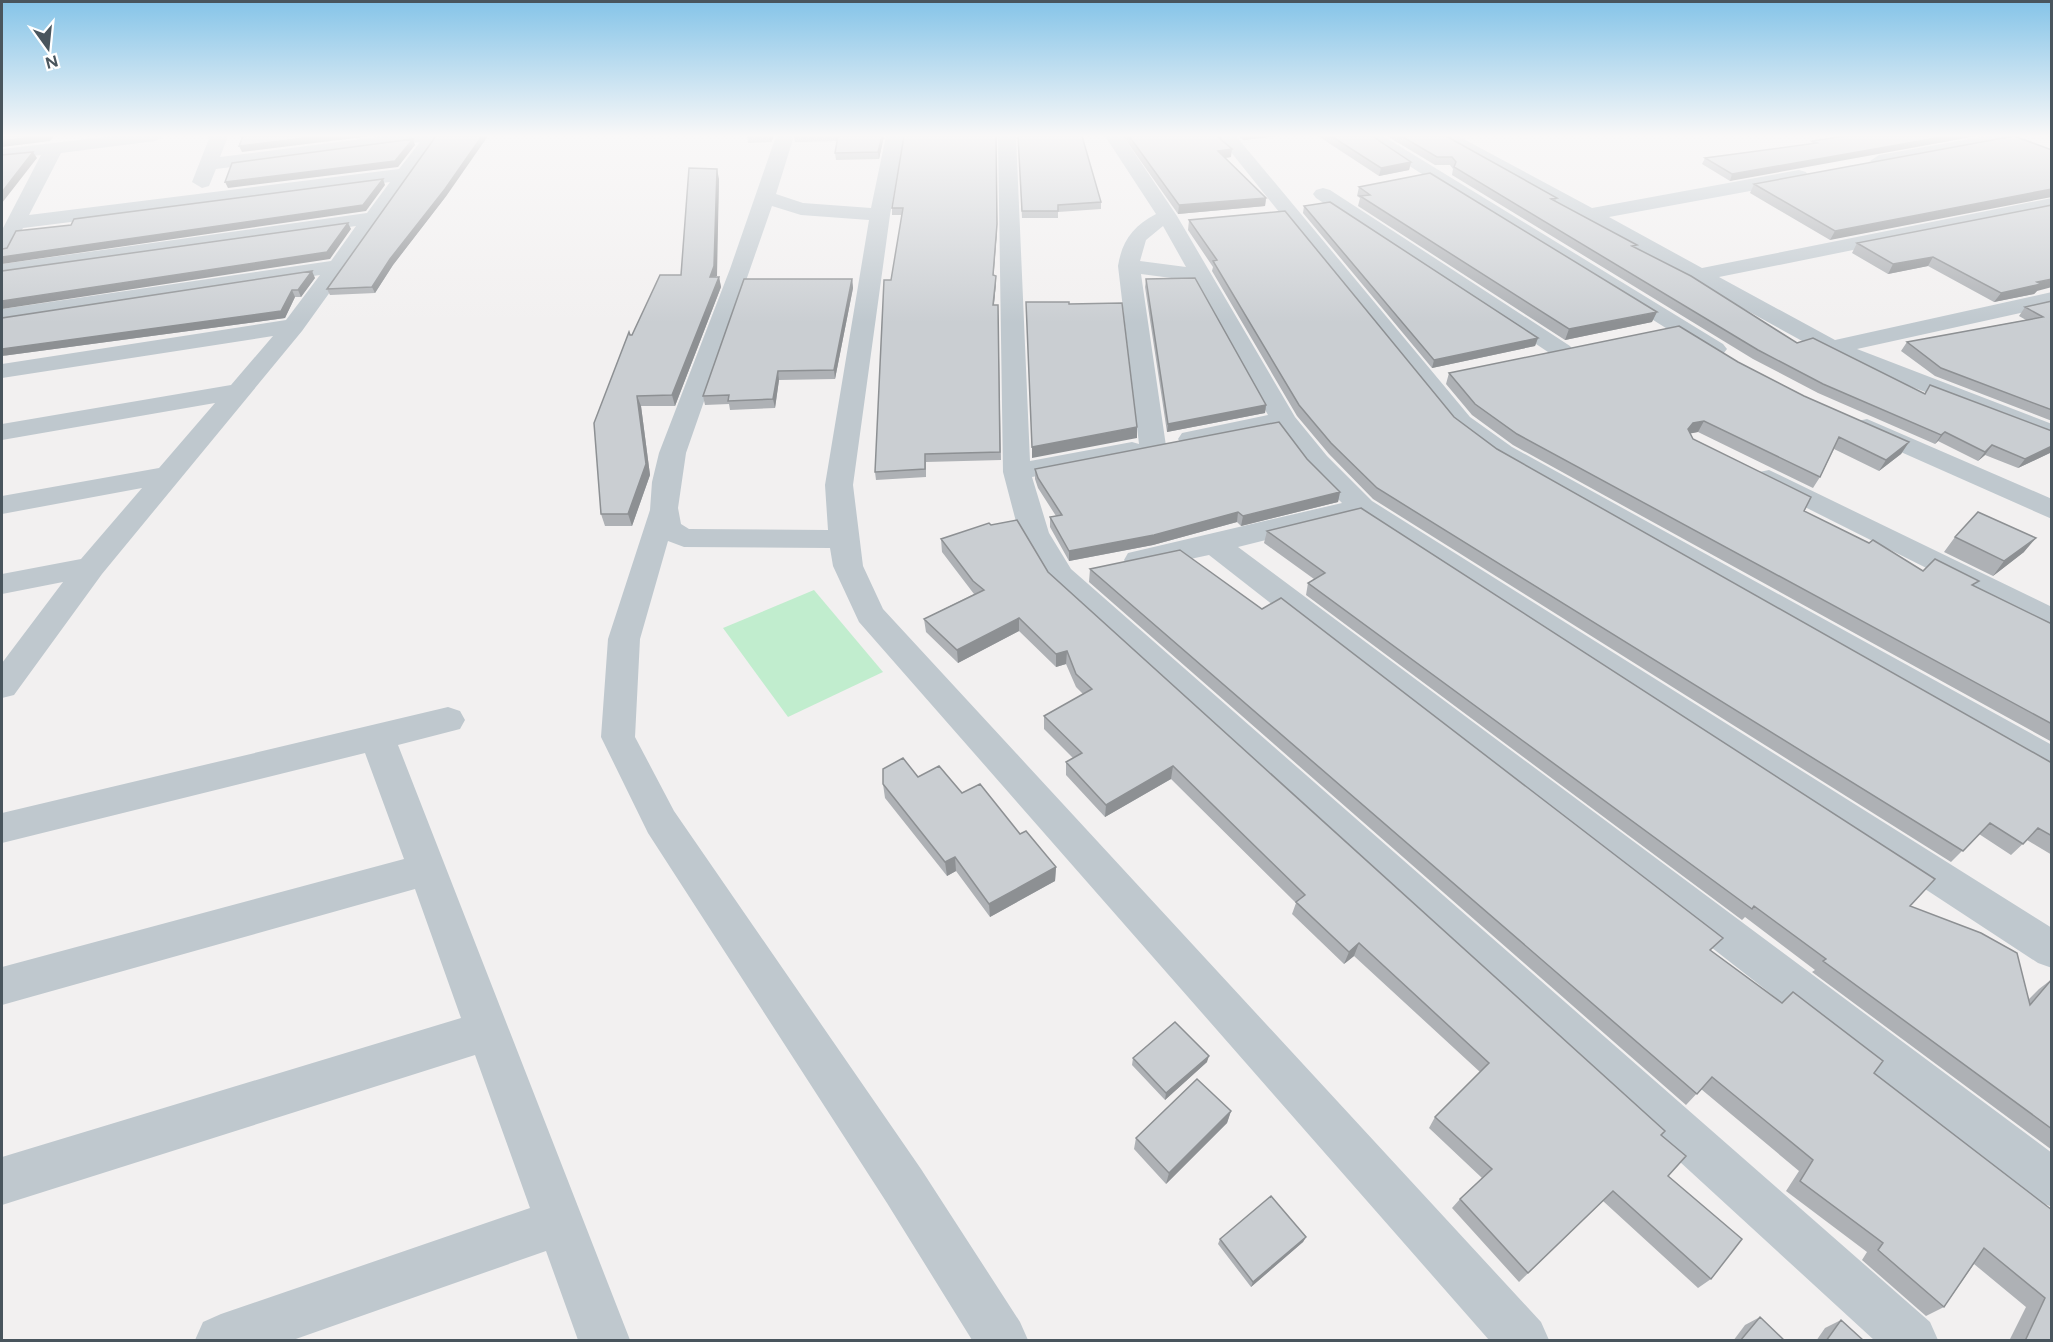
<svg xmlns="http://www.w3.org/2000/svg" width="2053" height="1342" font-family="Figtree,sans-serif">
	<rect width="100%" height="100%" fill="#f2f0f0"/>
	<!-- green -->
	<path fill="#c1edce" d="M814 590 883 672 788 717 723 628Z"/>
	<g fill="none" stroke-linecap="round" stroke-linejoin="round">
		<!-- minor -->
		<path fill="#bfc8ce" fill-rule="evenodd" d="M113 136H164L155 141 61 153 29 215 399 169 420 142 216 169 209 186 202 188 192 182 210 136H228L220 157 385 136H442L302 331 102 574 14 695 2 698V663L63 582 2 594V574L81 559 142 488 2 514V496L159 468 215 403 2 440V424L231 385 273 336 2 378V364L286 320 320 275 2 323V309L331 261 356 226 2 276V264L367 213 390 182 23 228 9 253 2 255V230L41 155 2 159V149Z
			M776 136H794L776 194 803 203 871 208 886 136H904L890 215 853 485 863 566 883 609 1541 1322 1549 1340H1489L859 622 833 566 830 548 684 547 668 541 640 639 635 737 674 811 921 1169 1020 1322 1028 1340H972L887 1203 648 833 601 737 608 639 650 510 652 482 659 453 730 269ZM772 206 801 215 869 220 825 485 828 530 689 529 681 524 678 508 686 453Z
			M998 136H1016L1030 461 1132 442 1139 444 1118 266C1122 241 1133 226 1156 214L1105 136H1123L1177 216 1295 417 1327 456 1372 501 2052 928V968L2038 963 1358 517 1238 547 2052 1153V1207L2035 1200 1209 555 1139 570 1128 567 1124 560 1128 553 1342 503 1307 468 1278 429 1191 447 1182 445 1178 439 1182 433 1268 415 1194 281 1141 274 1166 446 1162 452 1153 454 1144 452 1141 456 1132 458 1032 477 1049 533 1071 569 1930 1322 1938 1340H1874L1049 583 1019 533 1003 472ZM1163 226 1186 267 1140 261 1146 240Z
			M1218 136H1236L1470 417 1512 447 2052 745V776L2039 772 1494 459 1452 427Z
			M1362 136H1383L1723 344 1727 349 1723 354H1707Z
			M1437 136H1458L1592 208 1799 170 1806 172 1808 176 1799 182 1609 217 1702 268 2052 198V210L1719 277 1835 340 2052 292V306L1857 349 2052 424V441L1824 353 1581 219Z
			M1987 136H2022L2013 141 1879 167 1870 161 1879 155Z
			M1323 188 1330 190 1570 346 1574 351 1570 356H1554L1316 198 1313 194 1316 190Z
			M1867 419 2052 499V519L1858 433 1854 427 1858 421Z
			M1769 470 2052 607V631L1759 484 1755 478 1759 472Z
			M448 707 460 711 465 720 460 729 398 745 630 1340H578L546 1251 293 1340H195L203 1322 221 1314 530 1208 475 1055 2 1205V1157L461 1018 415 889 2 1005V967L404 859 365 753 2 843V813Z"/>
	</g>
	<!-- wall -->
	<path fill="#aeb1b5" d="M747 136H774L771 142 748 143Z
		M794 136H884L879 159 836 160 835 153 837 141 795 142Z
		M996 136 997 231 993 275 996 276V283L994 305H998L1001 460 926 462V477L876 480 875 472 891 280 902 215H892V208Z
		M1015 136H1082L1101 202V209L1058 212V218H1022L1018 136Z
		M1123 136H1222L1221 140 1231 157 1225 158 1266 198 1265 206 1178 214Z
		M1238 136H1279L1243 140Z
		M1318 136H1372L1411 162 1409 170 1379 176Z
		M1387 136H1446L1557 198 1555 202 1797 343 1924 394 2052 431V452L2018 468 1985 455 1978 461 1938 441 1935 444 1818 393 1753 359 1452 175 1453 169 1450 165H1435Z
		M1845 136 1730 181 1702 164 1705 158 1811 144 1812 141Z
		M2014 136 1830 240 1750 193 1754 184Z
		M719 179 716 277H719L721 287 675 406H641L650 475 632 526H605L601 514 630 335H632L681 275Z
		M1359 187 1652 322 1565 340 1358 206 1360 198 1357 196Z
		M447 195 393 265 375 293 330 295 327 289Z
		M2052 205 2037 291 2034 294 1994 302 1928 266 1888 274 1852 253 1857 243Z
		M1304 206 1538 338 1535 346 1432 368 1303 213Z
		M1189 220 1497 449 2052 763V855L2027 840 2011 855 1979 834 1951 862 1373 499 1329 454 1297 416 1212 271 1213 267 1188 230Z
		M315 278 301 297H295L285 318 2 356Z
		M852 279 853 288 835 379 779 380 775 408 730 410 729 404 705 405 703 396Z
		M1146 279 1266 405 1265 413 1167 432 1145 287Z
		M2052 301V421L1935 376 1901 351 1907 342 2026 320 2019 316 2025 307Z
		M1738 362 1804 396 1909 442 1901 454 1879 471 1834 449 1820 477 1813 488 1698 432 1690 433 1693 439 1804 511 1923 571 1974 586 2052 624V742L1513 445 1472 415 1446 384 1449 373Z
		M1307 459 1340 492 1338 502 1241 526 1237 522 1153 545 1069 561 1050 527V517L1056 516 1038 488 1035 479V469Z
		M991 525 1048 572 1661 1135 1668 1176 1711 1279 1698 1288 1603 1201 1519 1282 1452 1208 1460 1199 1482 1178 1429 1128 1435 1117 1480 1072 1354 956 1344 964 1292 914 1296 903 1171 779 1105 817 1066 775V762L1073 758 1044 729V716L1083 694 1076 687 1066 664 1056 667 1019 631 958 663 926 632 924 619 974 594 942 552 941 539Z
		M1267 531 1910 906 2028 1000 2039 989 2052 979V1150L1812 972 1815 970 1745 917 1742 920 1306 595 1308 583 1314 579 1264 543Z
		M1955 537 2024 552 1993 576 1944 552Z
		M1090 569 1711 951 1874 1073 2052 1210V1341H2009L2026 1307 1974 1264 1944 1307 1926 1316 1862 1260 1867 1252 1786 1191 1799 1171 1701 1089 1686 1105 1089 582Z
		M918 777 962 793 1020 834 1056 867 1055 881 990 917 956 871 947 876 885 798 883 784Z
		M1133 1058 1207 1062 1165 1100 1132 1065Z
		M1231 1111 1227 1123 1166 1184 1134 1149 1136 1138Z
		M1306 1237 1303 1242 1251 1287 1218 1244 1220 1239Z
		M1760 1317 1785 1341H1733L1745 1325Z
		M1841 1320 1864 1341H1816L1825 1328Z"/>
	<!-- shaded-wall -->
	<path fill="#8d9093" d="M44 136H54L50 141 2 147V141Z
		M322 136H371L242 152 239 146Z
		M482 136H488L447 195 393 265 375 293 372 287 390 259Z
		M770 136H774L771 142Z
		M882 136H884L879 159 878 152Z
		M996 136 997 231 993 283Z
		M1243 136H1279L1243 140Z
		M1948 136H1977L1730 181 1732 174Z
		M413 139 415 145 398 167 228 188 225 182Z
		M1232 149 1231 157 1217 159 1218 151Z
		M33 152 37 158 2 203V192Z
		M1411 162 1409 170 1379 176 1381 168Z
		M717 169 719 179 717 276 710 277Z
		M383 179 385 185 366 211 2 264V257Z
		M2052 189V197L1830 240 1835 231Z
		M1266 198 1265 206 1178 214 1179 205Z
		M348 223 351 229 330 259 2 309V301Z
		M1933 257 1928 266 1888 274 1893 264Z
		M312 271 315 278 301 297 298 290Z
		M996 276V283L993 312V305Z
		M719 277 721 287 675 406 672 395Z
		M852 279 853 288 835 379 834 370Z
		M2052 279V287L2037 291 2034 294 1994 302 2001 293 2037 282Z
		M292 290 295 297 285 318 2 356V349Z
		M1657 312 1652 322 1565 340 1569 329Z
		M1538 338 1535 346 1432 368 1434 360Z
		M778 371 779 380 775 408 773 399Z
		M637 396 641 406 650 475 632 526 628 514Z
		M1266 405 1265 413 1167 432 1168 424Z
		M1704 421 1698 432 1688 434V429L1693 423Z
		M1137 427V438L1032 458V447Z
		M1945 432 1938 441 1935 444 1941 435Z
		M1909 442 1901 454 1879 471 1886 460Z
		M1992 445 1985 455 1978 461 1985 452Z
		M2052 446V452L2018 468 2025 459Z
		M1340 492 1338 502 1241 526 1243 516Z
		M1238 512 1237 522 1153 545 1069 561V551Z
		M2036 538 2024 552 1993 576 2004 561Z
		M1019 618V631L958 663 957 650Z
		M1067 651 1066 664 1056 667V654Z
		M1173 766 1171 779 1105 817 1106 805Z
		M955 857 956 871 947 876 945 862Z
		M1056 867 1055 881 990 917 989 904Z
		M1359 943 1354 956 1344 964 1349 952Z
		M1209 1056 1207 1062 1165 1100 1166 1093Z
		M1231 1111 1227 1123 1166 1184 1169 1173Z
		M1306 1237 1303 1242 1251 1287 1253 1282Z"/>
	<!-- building -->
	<path fill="#caced2" stroke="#8d9093" stroke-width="1.5" d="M2 136H44L2 141Z
		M243 136H322L239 146Z
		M436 136H482L445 189 390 259 372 287 327 289Z
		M838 136H882L878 152 835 153Z
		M904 136H996L997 224 993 275 996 276 993 305H998L1000 452 925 454V469L875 472 884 280H891L903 208H892Z
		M1018 136H1082L1101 202 1058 205V211H1022Z
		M1129 136H1222H1217L1232 149 1218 151 1266 198 1179 205Z
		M1331 136H1372L1411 162 1381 168Z
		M1401 136H1446L1557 198 1551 199 1637 245 1632 246 1691 276 1797 343 1813 338 1925 394 1930 385 2052 431V446L2025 459 1992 445 1985 452 1945 432 1941 435 1823 384 1758 350 1454 167 1456 162 1452 157H1437Z
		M1845 136H1948L1732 174 1705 158 1817 143 1812 141Z
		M2014 136 2052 150V189L1835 231 1754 184Z
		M413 139 395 161 225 182 232 163Z
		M33 152 2 192V155Z
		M689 168 717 169 714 266 710 277H719L672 395 637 396 646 464 628 514H601L594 423 629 332 630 335H632L660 275H681Z
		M1430 173 1657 312 1569 329 1360 196 1370 195 1359 187Z
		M383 179 363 205 2 257V249L7 248 16 231 71 225 74 219Z
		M1330 202 1538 338 1434 360 1304 206Z
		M2052 205V279L2037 282 2041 284 2001 293 1933 257 1893 264 1857 243Z
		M1285 211 1454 417 1497 449 2052 763V836L2038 828 2023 844 1990 823 1963 851 1377 488 1331 443 1299 405 1213 261 1217 260 1189 220Z
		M348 223 327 252 2 301V271Z
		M312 271 298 290H292L281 311 2 349V318Z
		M1195 278 1266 405 1168 424 1146 279Z
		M744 279H852L834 370 778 371 773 399 728 401 729 395 703 396Z
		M2052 301V410L1941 368 1907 342 2043 317 2025 307Z
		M1026 302H1069V304L1122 303 1137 427 1032 447Z
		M1679 326 1738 362 1804 396 1909 442 1886 460 1839 437 1820 477 1704 421 1693 423 1688 429 1693 439 1811 497 1804 511 1869 543 1873 540 1923 571 1935 559 1979 581 1972 585 2052 624V724L1517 434 1475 404 1449 373Z
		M1279 422 1307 459 1340 492 1243 516 1238 512 1154 535 1069 551 1050 517 1062 515 1038 478 1035 469Z
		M1361 508 1935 879 1910 906 1981 933 2017 953 2030 1005 2052 979V1129L1823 961 1826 959 1754 906 1752 909 1308 583 1325 573 1267 531Z
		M1978 512 2036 538 2004 561 1955 537Z
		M1017 520 1048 572 1665 1131 1661 1135 1686 1156 1668 1176 1742 1239 1711 1279 1613 1191 1528 1273 1460 1199 1492 1169 1435 1117 1489 1063 1359 943 1349 952 1296 902 1305 895 1173 766 1106 805 1066 762 1082 753 1044 716 1092 689 1076 674 1067 651 1056 654 1019 618 957 650 924 619 984 590 973 581 941 539 989 523 991 525Z
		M1180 550 1262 609 1281 598 1723 938 1710 950 1782 1003 1793 992 1883 1061 1874 1073 2052 1210V1341H2025L2045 1298 1984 1248 1944 1307 1878 1250 1883 1243 1800 1181 1813 1160 1712 1077 1697 1094 1090 569Z
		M903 758 918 777 939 766 962 793 980 784 1020 834 1026 831 1056 867 989 904 955 857 945 862 883 784V769Z
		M1175 1022 1209 1056 1166 1093 1133 1058Z
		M1197 1079 1231 1111 1169 1173 1136 1138Z
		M1271 1196 1306 1237 1253 1282 1220 1239Z
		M1760 1317 1785 1341H1740Z
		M1841 1320 1864 1341H1826Z"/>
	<!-- sky -->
	<linearGradient id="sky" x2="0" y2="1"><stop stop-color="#85c4e8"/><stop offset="0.42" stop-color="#f9f8f8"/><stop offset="1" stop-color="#f9f8f8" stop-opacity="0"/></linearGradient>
	<rect width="2053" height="323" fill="url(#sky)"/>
	<!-- border -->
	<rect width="2053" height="1342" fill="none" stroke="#49555d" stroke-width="6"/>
	<!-- north arrow -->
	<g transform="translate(48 48) rotate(165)" stroke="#ffffff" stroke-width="4.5" paint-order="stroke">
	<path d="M0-4.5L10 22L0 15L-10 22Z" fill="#49555d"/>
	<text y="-9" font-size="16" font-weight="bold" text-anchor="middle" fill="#49555d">N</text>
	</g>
</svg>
